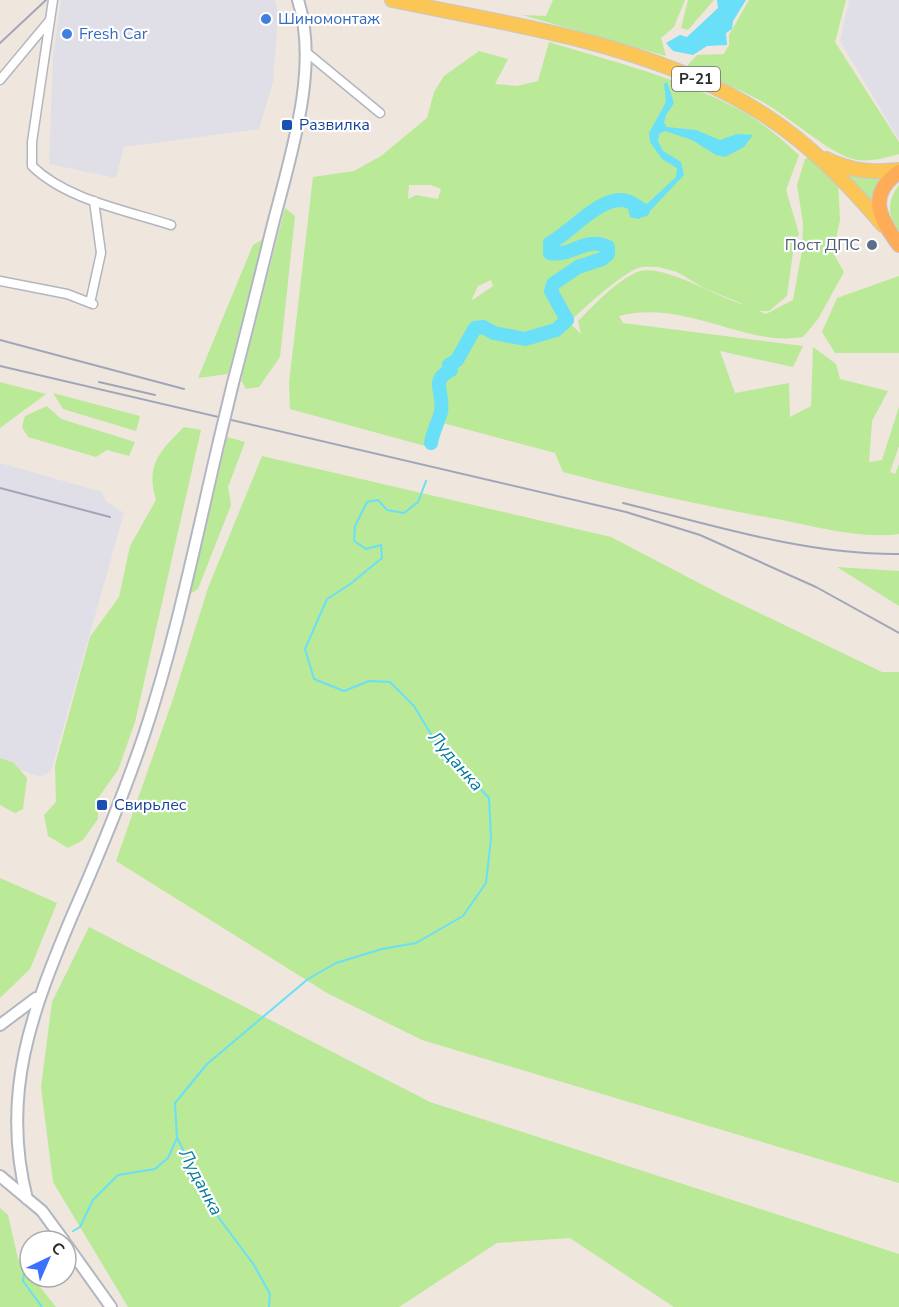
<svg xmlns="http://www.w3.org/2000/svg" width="899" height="1307" font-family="'Nunito Sans',sans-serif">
	<rect width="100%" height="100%" fill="#efe6de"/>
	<!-- industrial -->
	<path fill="#e0dfe7" d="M61 0H275L278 15 273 82 259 129 124 147 116 178 49 164 53 58Z
		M849 0H899V140L840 41Z
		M0 463 102 492 106 501 124 513 51 771 40 777 0 762Z"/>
	<!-- green -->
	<path fill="#bae997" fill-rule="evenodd" d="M553 0H685L674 27 661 38 666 56 522 15 546 16Z
		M688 0H714L688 30 681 28Z
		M749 0H846L835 42 899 142V154C884 158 869 163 853 159 829 153 788 116 763 102 739 89 713 78 687 66L697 55 724 54 729 45V35Z
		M549 42C613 62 681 78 740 110 762 122 780 138 799 155L786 190 799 234 794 245 787 296 769 311H759L766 314 793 300 802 251 803 223 797 185 805 159 811 156 838 181 840 220 833 253 844 272 818 319 803 337C744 347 686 299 619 316L623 323 803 346 793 367 720 351 735 393 789 383 790 417 811 406 813 347 836 364 840 379 888 391 872 421 869 462 882 460 899 407V446L890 472 895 474 899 464V534C859 539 817 527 777 519 705 506 634 491 563 472L555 453 432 420 425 446 290 409 289 383 313 177 354 171 381 156 427 118 434 92 444 76 479 51 508 59 495 84 517 86 538 81ZM409 185H431L441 189 438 199 416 195 408 199ZM658 267 677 272 704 288 745 305C718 299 660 260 635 273 613 284 595 304 578 321L581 334 570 323C578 311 625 272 638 268 644 266 652 267 658 267ZM491 280 493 286 471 301 478 286Z
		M845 173 881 178 873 204Z
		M899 185V231C887 216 887 200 899 185Z
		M285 208 295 216 280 357 259 387 246 389 241 380Z
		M263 239 228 374 198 378 253 245Z
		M899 276V353H835L822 332 837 298Z
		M0 382 46 394 0 428Z
		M53 393 140 416 136 431 63 409Z
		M47 406 61 419 135 442 129 456 107 450 96 457 28 437 22 427 25 416Z
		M184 427 201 430 135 722 118 770 98 798V819L83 840 68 848 48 836 44 815 56 802 55 765 90 637 119 597 130 546 156 500C145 465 161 450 184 427Z
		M227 437 245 442 228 487 231 505 198 589 190 594Z
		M262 456 611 537 722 595 882 672H899V1183L422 1040 327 993 116 861 173 699 208 588Z
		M837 567 899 571V606Z
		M0 758 14 763 27 778 23 809 15 813 0 805Z
		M0 878 57 903 30 969 0 998Z
		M89 927 430 1102 899 1254V1307H674L570 1238 497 1243 399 1307H128L53 1182 41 1087 52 1002Z
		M0 1208 8 1215 18 1259 56 1307H0Z"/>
	<!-- water -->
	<path fill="#6adff8" d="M717 0H746L733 21 732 29 726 33 727 45 707 46 693 55 673 51 666 43 680 35 687 37 718 8Z
		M667 82 674 103 666 115 664 123 667 127 696 130 720 140 737 134 753 135 744 147 725 157 716 155 692 140 665 131 659 134 658 141 663 151 681 162 684 175 648 213 639 219 630 217 628 209 633 212 636 209 629 201 647 204 676 177 677 168 662 159 650 142 649 133 666 102 664 84Z"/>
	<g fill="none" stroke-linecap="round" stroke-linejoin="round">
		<!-- stream -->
		<path stroke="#6adff8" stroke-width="2" d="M73 1231 80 1227 93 1200 118 1175 155 1169 168 1158 177 1138
			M30 1264 25 1268 23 1281 42 1307
			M269 1307 270 1294 254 1265 219 1218 177 1138 175 1103 207 1064 308 979 336 963 382 949 416 943 463 916 486 883 491 838 489 798 435 741 414 706 390 682 369 681 344 691 314 679 305 649 327 599 349 585 382 558 381 545 366 549 354 541 355 526 367 502 378 500 387 510 404 513 418 502 426 481"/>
		<!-- river -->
		<path stroke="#6adff8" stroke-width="14" d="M431 443C433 431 438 423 441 412 443 401 439 393 439 383 440 376 445 373 451 370L449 365 457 360 475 328 483 327 494 333 525 339 556 330 567 320 551 291 553 284 578 267 602 259 608 254V247C586 236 572 257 550 253V243C570 233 597 199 622 200 630 200 637 207 643 210"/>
		<defs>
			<path id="minor" d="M53 0 32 142V166C67 200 125 210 171 225
				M306 52 380 113
				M0 80 50 20
				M0 281 67 294 93 304
				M90 303 101 253 94 201"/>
			<path id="tertiary" d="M233 383C247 330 260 277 273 224 290 157 320 68 298 0
				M0 1025 36 998
				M0 1176 42 1211 64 1241
				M27 1199C0 1094 32 1011 72 916 98 857 123 797 144 735 176 639 196 539 219 441
				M66 1244 111 1307"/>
			<path id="primary" d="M392 0C516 26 654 44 763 114 810 144 847 183 883 225
				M826 159C850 171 872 173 899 170"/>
			<path id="trunk" d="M899 172C866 195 880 219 899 245"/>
		</defs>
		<!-- minor casing -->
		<use href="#minor" stroke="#b2b6c1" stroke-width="11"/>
		<!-- tertiary casing -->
		<use href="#tertiary" stroke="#b2b6c1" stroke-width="14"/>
		<!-- primary casing -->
		<use href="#primary" stroke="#c8c8c8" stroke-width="16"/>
		<!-- trunk casing -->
		<use href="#trunk" stroke="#c8c8c8" stroke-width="16"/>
		<!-- minor -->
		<use href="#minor" stroke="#fff" stroke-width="8"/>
		<!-- tertiary -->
		<use href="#tertiary" stroke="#fff" stroke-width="10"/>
		<!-- primary -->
		<use href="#primary" stroke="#fcc656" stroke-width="14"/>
		<!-- trunk -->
		<use href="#trunk" stroke="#feac58" stroke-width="14"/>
		<!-- rail -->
		<path stroke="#a0a6b8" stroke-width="2" d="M0 43 46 0
			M0 340 184 389
			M0 366 626 512 700 535 816 587 899 633
			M99 382 155 395
			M0 488 110 517
			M623 503C713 525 805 555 899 554"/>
		<defs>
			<path id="tertiary-bridge" d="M219 441 233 383"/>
		</defs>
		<!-- tertiary-bridge casing -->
		<use href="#tertiary-bridge" stroke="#b2b6c1" stroke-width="14" stroke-linecap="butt"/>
		<!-- tertiary-bridge -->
		<use href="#tertiary-bridge" stroke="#fff" stroke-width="10"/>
	</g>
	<!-- markers -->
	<g fill="#3f7fe0" stroke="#fff" stroke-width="2">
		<circle cx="266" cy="19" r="6"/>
		<circle cx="67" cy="34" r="6"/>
	</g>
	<g fill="#1a4fb4" stroke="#fff" stroke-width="2">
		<rect x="281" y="119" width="12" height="12" rx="3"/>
		<rect x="96" y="799" width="12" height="12" rx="3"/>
	</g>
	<circle fill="#5c6f8a" stroke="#fff" stroke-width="2" cx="872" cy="245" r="6"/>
	<g text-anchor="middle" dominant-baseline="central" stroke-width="4.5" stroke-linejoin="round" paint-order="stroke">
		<!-- shield labels -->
		<rect fill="#fff" stroke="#6c6c6c" stroke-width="1.5" x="672" y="67" width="48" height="24" rx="4.5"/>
		<g font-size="15" font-weight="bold" fill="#2d2d2d">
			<text x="696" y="79">Р-21</text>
		</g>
		<!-- shop labels -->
		<g font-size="16" fill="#366cbe" stroke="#fff" text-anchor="start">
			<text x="278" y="19">Шиномонтаж</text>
			<text x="79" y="34">Fresh Car</text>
		</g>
		<!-- transit labels -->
		<g font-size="16" fill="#164399" stroke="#fff" text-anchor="start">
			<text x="299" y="125">Развилка</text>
			<text x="114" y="805">Свирьлес</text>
		</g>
		<!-- service labels -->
		<g font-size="16" fill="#4e5e75" stroke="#fff" text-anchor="end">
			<text x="860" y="245">Пост ДПС</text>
		</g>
		<!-- water labels -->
		<g font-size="18" font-style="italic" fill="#047aa2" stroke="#fff">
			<text transform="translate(456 761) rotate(49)">Луданка</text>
			<text transform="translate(201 1182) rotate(62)">Луданка</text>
		</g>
	</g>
	<!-- north arrow -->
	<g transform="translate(48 1259) rotate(44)"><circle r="28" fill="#ffffff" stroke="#ababab" stroke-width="1.5"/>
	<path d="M0-4.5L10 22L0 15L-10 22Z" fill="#3b71ff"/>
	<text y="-9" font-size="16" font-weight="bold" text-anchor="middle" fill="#2d2d2d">С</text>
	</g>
</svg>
